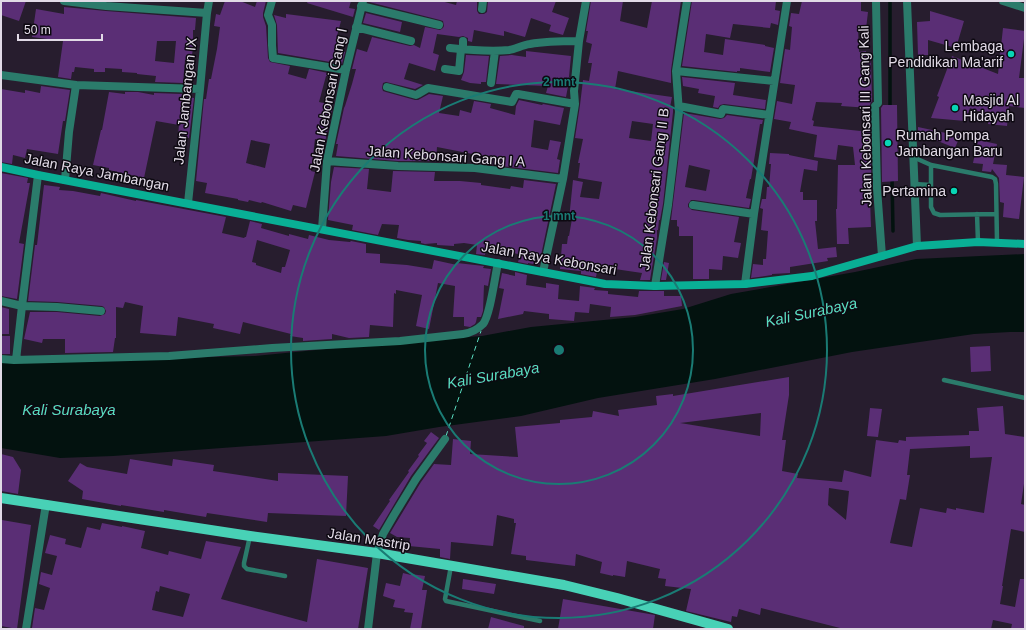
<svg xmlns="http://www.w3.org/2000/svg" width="1026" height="630" font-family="Helvetica,sans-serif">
	<rect width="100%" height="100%" fill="#271d2e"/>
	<!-- water -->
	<path fill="#03120f" d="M1025 254V332H1010L974 334 852 352 715 379 598 398 521 416 439 427 386 436 113 456 60 458 1 448V362L255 356 397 342 482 336 531 327 635 317 683 309 731 294 855 272 916 259Z"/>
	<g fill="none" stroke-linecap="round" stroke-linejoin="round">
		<!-- stream -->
		<path stroke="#03120f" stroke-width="3.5" d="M890 108V1
			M892 177 893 231"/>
		<!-- ferry -->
		<path stroke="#5addc1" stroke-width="1" stroke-dasharray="5 4" stroke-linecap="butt" d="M446 436 481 331"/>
	</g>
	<!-- building -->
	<path fill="#5a2e75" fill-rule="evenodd" d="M1 1H26L19 21 1 15Z
		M225 1H240L255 7 257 1H266L263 13V17L266 26 268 58 270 62 290 66 288 74 306 79 309 69 328 73 327 76H326L319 102 333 105 325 142 315 139 311 171 315 172 306 208 293 205 291 211 262 202 261 203 249 200 248 202 238 200V199L205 193 207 183 196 181 204 99H206L209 79H211L217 49 220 27 214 26 216 14 220 15ZM251 140 270 144 265 168 246 163Z
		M308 1H351L349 8 355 9 353 17 307 3Z
		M369 1H441L456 5 457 1H477V11L479 14H484L487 12 488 1H556L552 12 569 18 563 35 549 31 551 25 531 18 525 37 504 31V36L474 30 472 42 468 41V38L463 36 459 37 437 34 433 53 439 55 435 71 409 63 404 79 423 85 415 89 386 82 383 83 382 88 383 91 386 92 415 100H418L429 94 443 96 439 113 459 116 460 110 471 113 474 101 491 104 490 108 515 115 516 106 519 100 542 105 543 104 564 108 560 125 534 120 531 147 548 150 550 140 561 142 557 159 560 160 558 173 487 164 488 157 437 147 436 161H398L336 156 338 144H336L344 108 345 106 352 84 356 69H352L357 49 367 52 372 37 410 46 414 45 420 48 425 27 440 30 443 28 444 26 443 21 440 20 369 2Z
		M591 1H623L620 21 647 28 652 1H681L671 70V83L618 71 615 89 672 97 670 107 673 108V112L663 204 660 220H659L658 230H657V238L650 280H640L642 273 608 268V273L597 272 596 277 581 274V271L560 269 562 244H567L568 236H569L572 219H569L573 180 583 182 580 197 599 199 602 182 578 178 580 163H578L583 139 575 138 580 105 583 80 589 81 592 63H588L592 44 586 42 588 31H586ZM632 121 653 124 651 141 629 138Z
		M692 1H776L775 10 780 11 778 25 771 23 770 28 733 24 730 38 706 34 704 52 723 55 725 39 765 45V46L774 48 770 72 740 68V71H737V72L682 66Z
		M802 1H861V11L868 12 866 29 858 28 859 52 866 51 867 59H871L872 101 870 104V108L841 106 842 103 816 102 812 120 814 121 813 126 870 132 872 198H870L871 227 848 228 849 244H837L836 209H837L838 165H855L853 147 838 145 836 160 814 157 817 135 789 129 791 122 774 119 777 101 792 104 795 85 780 83 785 49 790 50 792 27 789 26 791 13 799 14Z
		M64 7 106 11 196 18 195 30H193V49L191 60H185L183 83 155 82 156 76 137 74V73L122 72V69L105 68V72H94V69L75 67 74 72H72L71 79 58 77 63 41 32 37 36 9 64 14ZM157 41H176L174 63 155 61Z
		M930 11 964 21 956 48 928 40V55H918L917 22 930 21Z
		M366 13 402 22 400 32 363 23Z
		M286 14 341 21 337 36 340 37 337 50 345 52 342 64 278 53 277 25 274 15 286 18Z
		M1003 28 1025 31 1019 78H1025V108L1009 106 1007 126 988 124 989 115 970 108 965 121 931 118 939 97 937 96 952 56 998 74Z
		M526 51 571 56 569 77 570 78 569 81 566 97 546 93 548 86 496 84 500 56 512 55 526 57Z
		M466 55 489 56 486 82H481V84L470 83 461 80 464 72Z
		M682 77 735 83 733 95 766 100 765 109 724 104 720 105 718 108 713 107 715 96 698 93 699 89 683 86Z
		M41 86 70 90 65 121H63L58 154 27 149 25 158 13 155 12 164 1 162V89L25 93V90L40 93Z
		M109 92 125 94V92H138L154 95V93L182 94V96L194 98 189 138 178 136 179 125 156 121 144 178 109 170V168L93 165 101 130H102Z
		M883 105H897L898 181 882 182 881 108Z
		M684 113 720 119 724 118 727 115 763 120 762 124H760L751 179H750L746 198 751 199 749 208 694 200H691L688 204V207L692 210 739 217 734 242 741 243 738 258 723 256 722 270 709 269V279H693V236H679V227L677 226V220H671ZM689 165 710 170 706 191 685 187Z
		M918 127 960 136 955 148 918 133Z
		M978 140 997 144 993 164 1007 165 1006 175 1024 177 1019 219 1003 217 1004 203 1000 202 999 178 992 169 991 172 982 171 983 164 973 163Z
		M770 153 789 154V155L818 161 817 171 804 169 800 192H803V200H817V221H815L818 249 836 247 837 257 827 258 828 261 790 267V273L772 274V275L751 278 753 264 763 265V259H766L768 231 761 230 763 209 760 208 762 199H766L767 187H769L771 164H769Z
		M334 167 369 169 367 189 391 192 393 171 435 172 434 181H460L481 183V185L510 189 511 186 523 188 524 180 556 184 539 265 528 263V264L518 262 520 255 497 247V250L486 248 485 255 476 254 477 245 464 243 454 244V246L437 245V243L425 244 421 243V241L408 240 397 238 399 225 382 224 378 235 352 230 353 225 328 220 331 182Z
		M1 173 28 178 27 183H30L19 243 24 244 17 299 1 296Z
		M44 185 60 187 59 190 73 191 100 196 101 193 136 201V200L226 217 222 233 244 238 245 237H246L250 221 262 224 261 228 289 236V234L308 239 309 235 329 240 350 242 351 241 366 244V253L380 254V263L407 265 432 269 434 260 457 265V263L484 266 483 268 491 269 488 286 484 285 483 311 481 317H477L476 322 475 324 470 327 464 326V317H453L455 286 438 283 429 329 416 326 422 295 396 290V294L394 293 393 327 370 325 369 337 349 338 332 334V339L303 341V338L290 336 291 334 243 322 240 334 213 328 214 324 178 317 176 336 140 333 143 306 125 302 123 308 116 307V338H115L113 352 65 353V339H43L42 343 24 339 30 312H57L100 316 105 314 106 311 104 307 102 306 57 302 28 301 35 245H37ZM257 240 290 250 285 267H282L281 273 256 265V263L252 262Z
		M664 262 669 263 666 280H661Z
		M515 272 527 275 526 285 546 288V283L559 285 558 299 579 301 580 286 595 288 594 290 608 291V294L638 297 639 291H664V296H681L682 306 635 315 610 317 611 307 590 304 589 313 575 312 574 321 549 319V314L524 311 523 314 498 319 504 289 499 288 502 273 515 276Z
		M1 307 9 309V334H1Z
		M1 336H10V354H1Z
		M990 346 991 371 971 372 970 347Z
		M789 377V395L782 440H786L782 471 798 474 797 478 842 482 844 470 871 477 876 440 898 443 899 440 906 441V437L969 435V431H979L977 408 1003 406 1005 434 1025 437V477L1021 504 1025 505V532L1011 529 1002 586H1003L1000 604 1015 607 1020 579H1025V629H1011L1012 624 993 620 991 629H844L761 608 760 615 739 609 737 617 732 616 731 622 686 611 691 589 665 586 666 579 658 578 660 569 627 561 625 577 613 575V576L600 573 602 562 576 554 575 566 526 560V556L511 554 516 523H514V519L497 515 493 546 451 542 450 559 440 557V549L409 546 410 538 397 537 390 533 421 482 434 464 451 465 453 439 471 441 470 454 518 457 515 427 560 423V420L592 417 593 411 619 416 618 410 657 405 656 396 673 394V396ZM761 413 760 436 680 423ZM970 446V458L992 457 984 513 956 508V510L947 508 946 513 920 508 912 547 890 543 900 499 906 500 910 475H907L910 449ZM829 488 849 491 846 520 828 505Z
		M870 408 882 409 878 437 867 436Z
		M431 432 439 438 411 476 379 530 373 526 390 501 389 500 409 472 408 471 419 456 418 455 427 443 424 441Z
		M1 454 13 457 21 470 18 494 1 491Z
		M130 459 172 466 173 459 214 465 213 471 278 481V473L348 476 346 516 268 513 267 522 207 513 206 517 164 510V512L121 505V506L82 499 83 491 68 481 80 463 87 467 127 474Z
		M2 520 31 525 17 629 1 626V529Z
		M102 523 122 527V526L145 531 141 548 168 555 169 551 201 559 206 541 241 547 221 599 307 622 317 559 368 568 358 629H36L32 628 35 608 44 610 50 588 39 584 41 572 52 575 57 556 45 553 50 535 66 539 65 544 81 548 87 527 100 530ZM160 586 190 594 183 617 152 610 156 591 159 592Z
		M403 573 411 575V574L425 576 422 590H427L421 629H410L413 613 404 612 405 609 393 607 395 600 383 596 386 583 400 586Z
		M463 579 496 584 494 594 462 589Z
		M563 599 655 615 653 629H558Z
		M491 617 524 626V629H488Z"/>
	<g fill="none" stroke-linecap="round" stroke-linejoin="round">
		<!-- service -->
		<path stroke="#2b7b6b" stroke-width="4.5" d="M913 157 931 165 992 177 995 179 996 184 997 242
			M931 165V207L934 213 940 215 996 214
			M914 184 931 185
			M977 214 978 242
			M944 380 1025 398
			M250 536 244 563V566L247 569 285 576
			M451 566 445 599 446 601 540 621"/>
		<!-- minor -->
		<path stroke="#2b7b6b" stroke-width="8" d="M64 1 106 6 207 13
			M272 1 268 15 272 25V45L273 58 346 70
			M876 1 878 103 875 106 877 188 882 256
			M361 6 439 25
			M482 9 483 1
			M356 27 411 41
			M450 48C469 50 489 52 509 50 516 49 522 45 530 44 546 41 563 41 579 41
			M463 49V41
			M445 69 459 71 461 49
			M676 71 774 81
			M1 75 76 85 200 89
			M491 83 495 51
			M387 87 416 95 418 94 428 88 512 102 516 94H518L575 104
			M679 106 721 114 723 109 769 115
			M327 161 398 166 475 168 563 179
			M65 180 69 132 76 85
			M188 203 200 89 207 13 209 1
			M693 205 754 214
			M322 229 327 161 346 70 363 1
			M543 272 563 179 575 104 574 91 579 41 586 1
			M745 284 754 214 787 1
			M655 286 668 205 679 112 676 71 687 1
			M1 301 22 306 57 307 101 311
			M1 359 14 360 169 356 272 348 400 341 463 334C471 333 477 330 483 324 490 316 495 276 498 263
			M16 360 22 306 38 175
			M26 629 46 504
			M368 629 377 553 383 534 394 515 416 479 445 439"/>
		<!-- tertiary -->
		<path stroke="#2b7b6b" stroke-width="8" d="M907 1 917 246
			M1003 1 1025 8"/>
		<!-- secondary -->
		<path stroke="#09af95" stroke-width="8" d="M1 167 38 175 605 284 655 286 745 284 812 276 917 246 978 242 1025 244"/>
		<!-- primary -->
		<path stroke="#48d1b6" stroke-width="10" d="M1 498 250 536 377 553 564 585 617 598 728 629"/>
	</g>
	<!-- distance rings -->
	<g fill="none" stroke="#1a7b74" stroke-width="2">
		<circle cx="559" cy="350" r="134"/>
		<circle cx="559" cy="350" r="268"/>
	</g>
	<!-- markers -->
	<g fill="#08d5b5" stroke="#0d0911" stroke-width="1.5">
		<circle cx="1011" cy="54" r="4"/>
		<circle cx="955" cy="108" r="4"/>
		<circle cx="888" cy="143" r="4"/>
		<circle cx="954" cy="191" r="4"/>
	</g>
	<g text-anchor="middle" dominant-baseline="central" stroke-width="3" stroke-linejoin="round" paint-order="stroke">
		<!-- poi labels -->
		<g font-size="14" fill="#e1dae6" stroke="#0d0911" text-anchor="end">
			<text x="1003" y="46">Lembaga<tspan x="1003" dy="16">Pendidikan Ma'arif</tspan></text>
			<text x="963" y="100" text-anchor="start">Masjid Al<tspan x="963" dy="16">Hidayah</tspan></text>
			<text x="896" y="135" text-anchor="start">Rumah Pompa<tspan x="896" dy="16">Jambangan Baru</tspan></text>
			<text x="946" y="191">Pertamina</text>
		</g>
		<!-- street labels -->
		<g font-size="14" fill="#e1dae6" stroke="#0d0911">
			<text transform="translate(328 100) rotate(-79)">Jalan Kebonsari Gang I</text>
			<text transform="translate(185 101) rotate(-84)">Jalan Jambangan IX</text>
			<text transform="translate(865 116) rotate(-91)">Jalan Kebonsari III Gang Kali</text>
			<text transform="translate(446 156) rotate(4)">Jalan Kebonsari Gang I A</text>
			<text transform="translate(97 172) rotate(11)">Jalan Raya Jambangan</text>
			<text transform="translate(654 189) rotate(-83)">Jalan Kebonsari Gang II B</text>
			<text transform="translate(549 258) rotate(10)">Jalan Raya Kebonsari</text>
			<text transform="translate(369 539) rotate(9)">Jalan Mastrip</text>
		</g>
		<!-- water labels -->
		<g font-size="15" font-style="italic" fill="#5addc1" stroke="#0d0911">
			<text transform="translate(811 312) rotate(-12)">Kali Surabaya</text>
			<text transform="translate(493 375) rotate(-10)">Kali Surabaya</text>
			<text x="69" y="409">Kali Surabaya</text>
		</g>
	</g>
	<circle cx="559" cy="350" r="6" fill="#1a7b74" stroke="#0d0911" stroke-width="2"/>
	<g font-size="12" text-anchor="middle" font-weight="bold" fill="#1a7b74" stroke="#0d0911" stroke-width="3" stroke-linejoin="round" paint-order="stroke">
		<text x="559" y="86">2 mnt</text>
		<text x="559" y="220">1 mnt</text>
	</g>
	<!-- border -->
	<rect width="1026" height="630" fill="none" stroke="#e1dae6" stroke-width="4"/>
	<!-- scale -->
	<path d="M18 34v6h84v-6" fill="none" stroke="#e1dae6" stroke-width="2"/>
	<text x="24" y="34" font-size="12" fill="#e1dae6" stroke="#0d0911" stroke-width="3" paint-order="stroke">50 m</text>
</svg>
